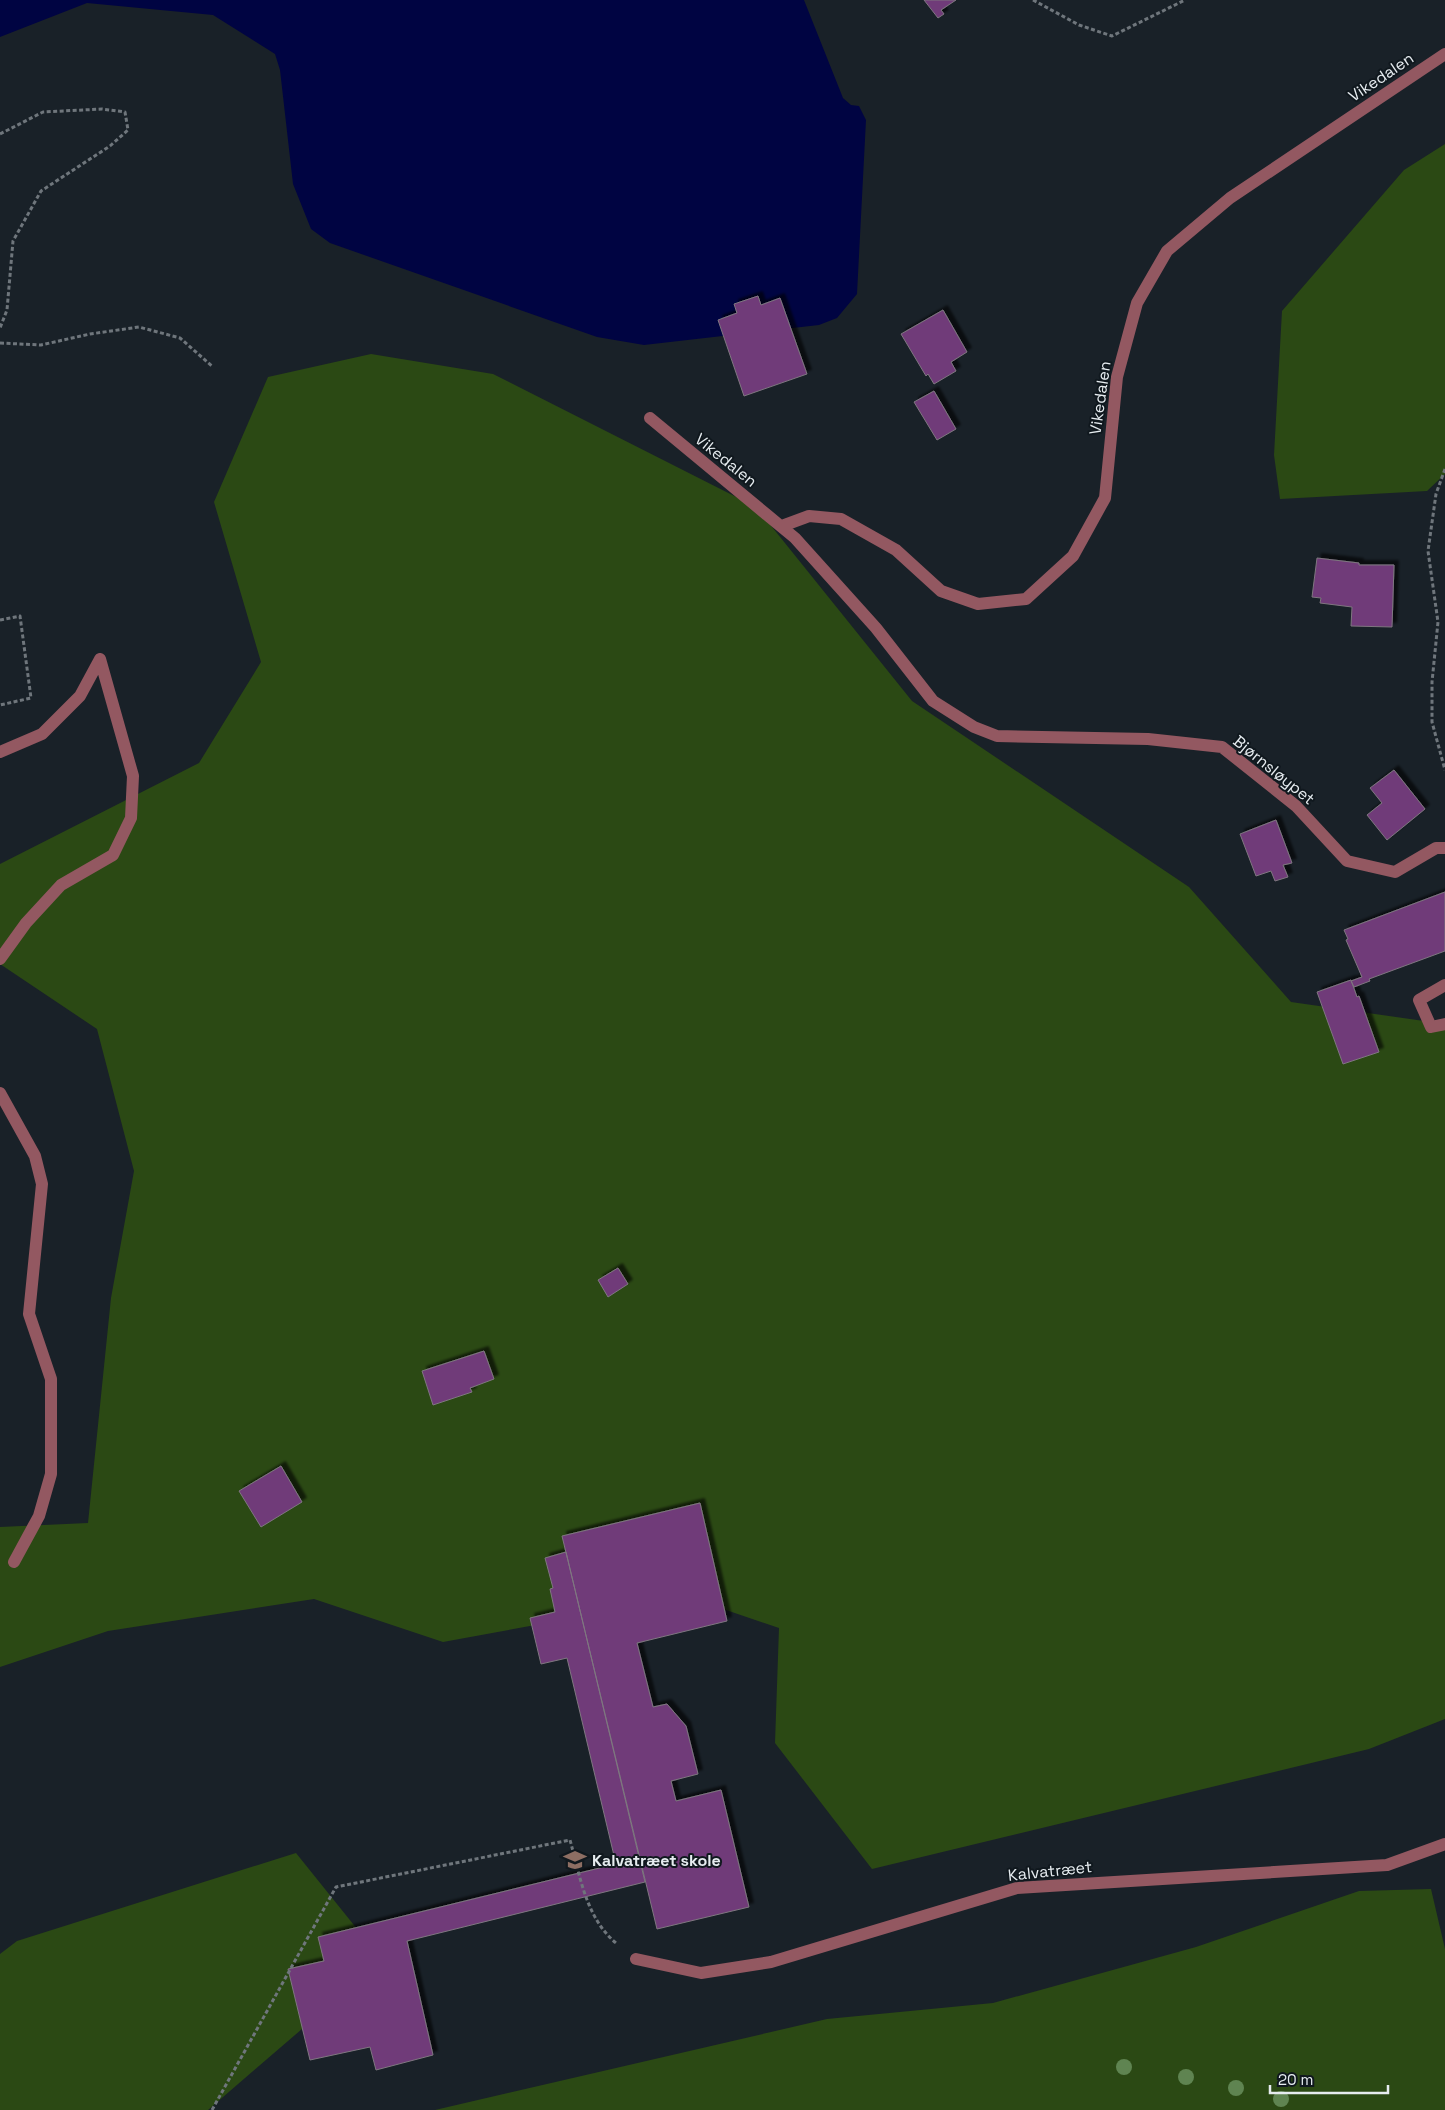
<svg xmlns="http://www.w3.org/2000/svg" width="1445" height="2110" font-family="'Space Grotesk',sans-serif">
	<defs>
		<filter id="shadow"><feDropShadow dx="4.5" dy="-4.5" stdDeviation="1" flood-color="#0009"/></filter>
	</defs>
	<rect width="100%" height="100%" fill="#192128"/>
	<!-- green -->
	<path fill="#2b4914" d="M1445 144V474L1427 491 1280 499 1274 455 1282 311 1404 170Z
		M371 354 493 374 756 507 912 701 1189 887 1291 1002 1445 1024V1719L1369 1749 872 1869 775 1743 779 1628 688 1597 443 1642 314 1599 108 1631 0 1667V1527L88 1523 111 1298 134 1171 97 1029 0 964V864L199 763 261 662 214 502 268 377Z
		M296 1853 382 1960 208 2110H0V1954L17 1941Z
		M1431 1889 1445 1949V2110H435L827 2019 993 2003 1196 1947 1359 1891Z"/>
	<!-- water -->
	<path fill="#000442" d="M0 0H804L843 98 851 105 859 106 866 120 857 294 837 318 819 325 644 345 597 337 330 243 311 229 293 184 280 70 275 54 213 15 87 3 0 37Z"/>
	<!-- building -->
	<path fill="#703b79" stroke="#7f7780" filter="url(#shadow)" d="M924 0H956L941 10 944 14 938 18Z
		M758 296 761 305 780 298 807 374 744 396 718 320 737 313 734 304Z
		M943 310 967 352 951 362 956 371 934 384 928 374 926 376 901 334Z
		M934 391 956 429 937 440 914 402Z
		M1317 558 1359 563V565H1394L1392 627 1351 626 1352 607 1320 603 1321 598 1312 597Z
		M1394 770 1425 809 1387 840 1367 815 1382 803 1370 788Z
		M1276 820 1292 863 1283 865 1288 877 1275 881 1271 871 1256 876 1240 834Z
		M1445 892V951L1369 979 1370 981 1354 987 1351 981 1362 977 1346 940 1348 939 1344 930Z
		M1351 980 1357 997 1359 996 1379 1052 1343 1064 1317 992Z
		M618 1268 628 1284 608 1297 598 1280Z
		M484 1351 494 1379 470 1388 472 1392 433 1405 422 1371Z
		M281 1466 302 1502 261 1527 239 1491Z
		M700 1503 727 1621 637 1643 653 1707 667 1704 686 1726 698 1774 671 1781 676 1801 721 1790 749 1907 657 1929 562 1536Z
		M566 1552 645 1882 407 1941 433 2055 376 2070 370 2047 310 2060 288 1969 324 1961 318 1937 616 1864 567 1658 541 1664 530 1618 555 1612 550 1589 553 1588 545 1558Z"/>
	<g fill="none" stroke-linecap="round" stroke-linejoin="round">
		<!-- path -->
		<path stroke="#6f767c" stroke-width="3" stroke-dasharray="4 2.5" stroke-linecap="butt" d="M1033 0 1079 25 1112 36 1185 0
			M0 134 43 112 102 109 125 112 128 130 110 146 41 191 13 241 7 310 0 328
			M0 343 41 345 90 334 139 327 180 338 213 367
			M1445 469 1436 494 1428 551 1438 622 1432 682V722L1445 770
			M0 620 20 616 31 698 0 705
			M212 2110 336 1887 570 1840C580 1876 586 1918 616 1943"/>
		<!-- minor -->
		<path stroke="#935861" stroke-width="12" d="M650 418 795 538 876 628 933 701 974 727 997 736 1148 739 1222 747 1296 806 1347 861 1395 872 1436 848H1445
			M782 526 809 516 841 519 896 550 941 591 978 604 1026 599 1073 556 1105 498 1117 377 1137 303 1167 251 1230 198 1445 54
			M0 752 42 734 80 696 100 659
			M0 959 26 923 61 885 113 855 131 818 133 776 100 659
			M1445 985 1419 1000 1431 1027 1445 1024
			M0 1093 35 1156 42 1184 29 1314 51 1379V1474L39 1516 14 1562
			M636 1959 701 1973 771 1962 1017 1888 1387 1865 1445 1844"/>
	</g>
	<!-- trees -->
	<g fill="#5f8451">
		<circle cx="1124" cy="2067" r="8"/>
		<circle cx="1186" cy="2077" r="8"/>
		<circle cx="1236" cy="2088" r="8"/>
		<circle cx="1281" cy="2099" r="8"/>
	</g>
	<!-- icons -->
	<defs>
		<symbol id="school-bare" viewBox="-9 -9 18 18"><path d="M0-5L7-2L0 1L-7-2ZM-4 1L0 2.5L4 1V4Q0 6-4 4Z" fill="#8d6e63" stroke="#10181e" stroke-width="2.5" paint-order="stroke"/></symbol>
	</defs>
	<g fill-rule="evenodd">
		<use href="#school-bare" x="559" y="1844" width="32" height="32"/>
	</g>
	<g text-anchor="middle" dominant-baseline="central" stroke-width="4" stroke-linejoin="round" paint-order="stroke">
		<!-- street labels -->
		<g font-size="16" fill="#e6ecf0" stroke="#10181e">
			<text transform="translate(1381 77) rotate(-34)">Vikedalen</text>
			<text transform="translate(1100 398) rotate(-82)">Vikedalen</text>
			<text transform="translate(726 460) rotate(39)">Vikedalen</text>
			<text transform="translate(1274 770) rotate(39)">Bjørnsløypet</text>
			<text transform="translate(1050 1871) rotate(-6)">Kalvatræet</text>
		</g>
		<!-- poi labels -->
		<g font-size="16" font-weight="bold" fill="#e6ecf0" stroke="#10181e" text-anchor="start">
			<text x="592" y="1860">Kalvatræet skole</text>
		</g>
	</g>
	<!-- scale -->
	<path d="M1270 2085v8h118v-8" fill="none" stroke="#e6ecf0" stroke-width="2.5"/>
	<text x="1278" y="2085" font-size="15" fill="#e6ecf0" stroke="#10181e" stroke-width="4" paint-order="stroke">20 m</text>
</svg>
